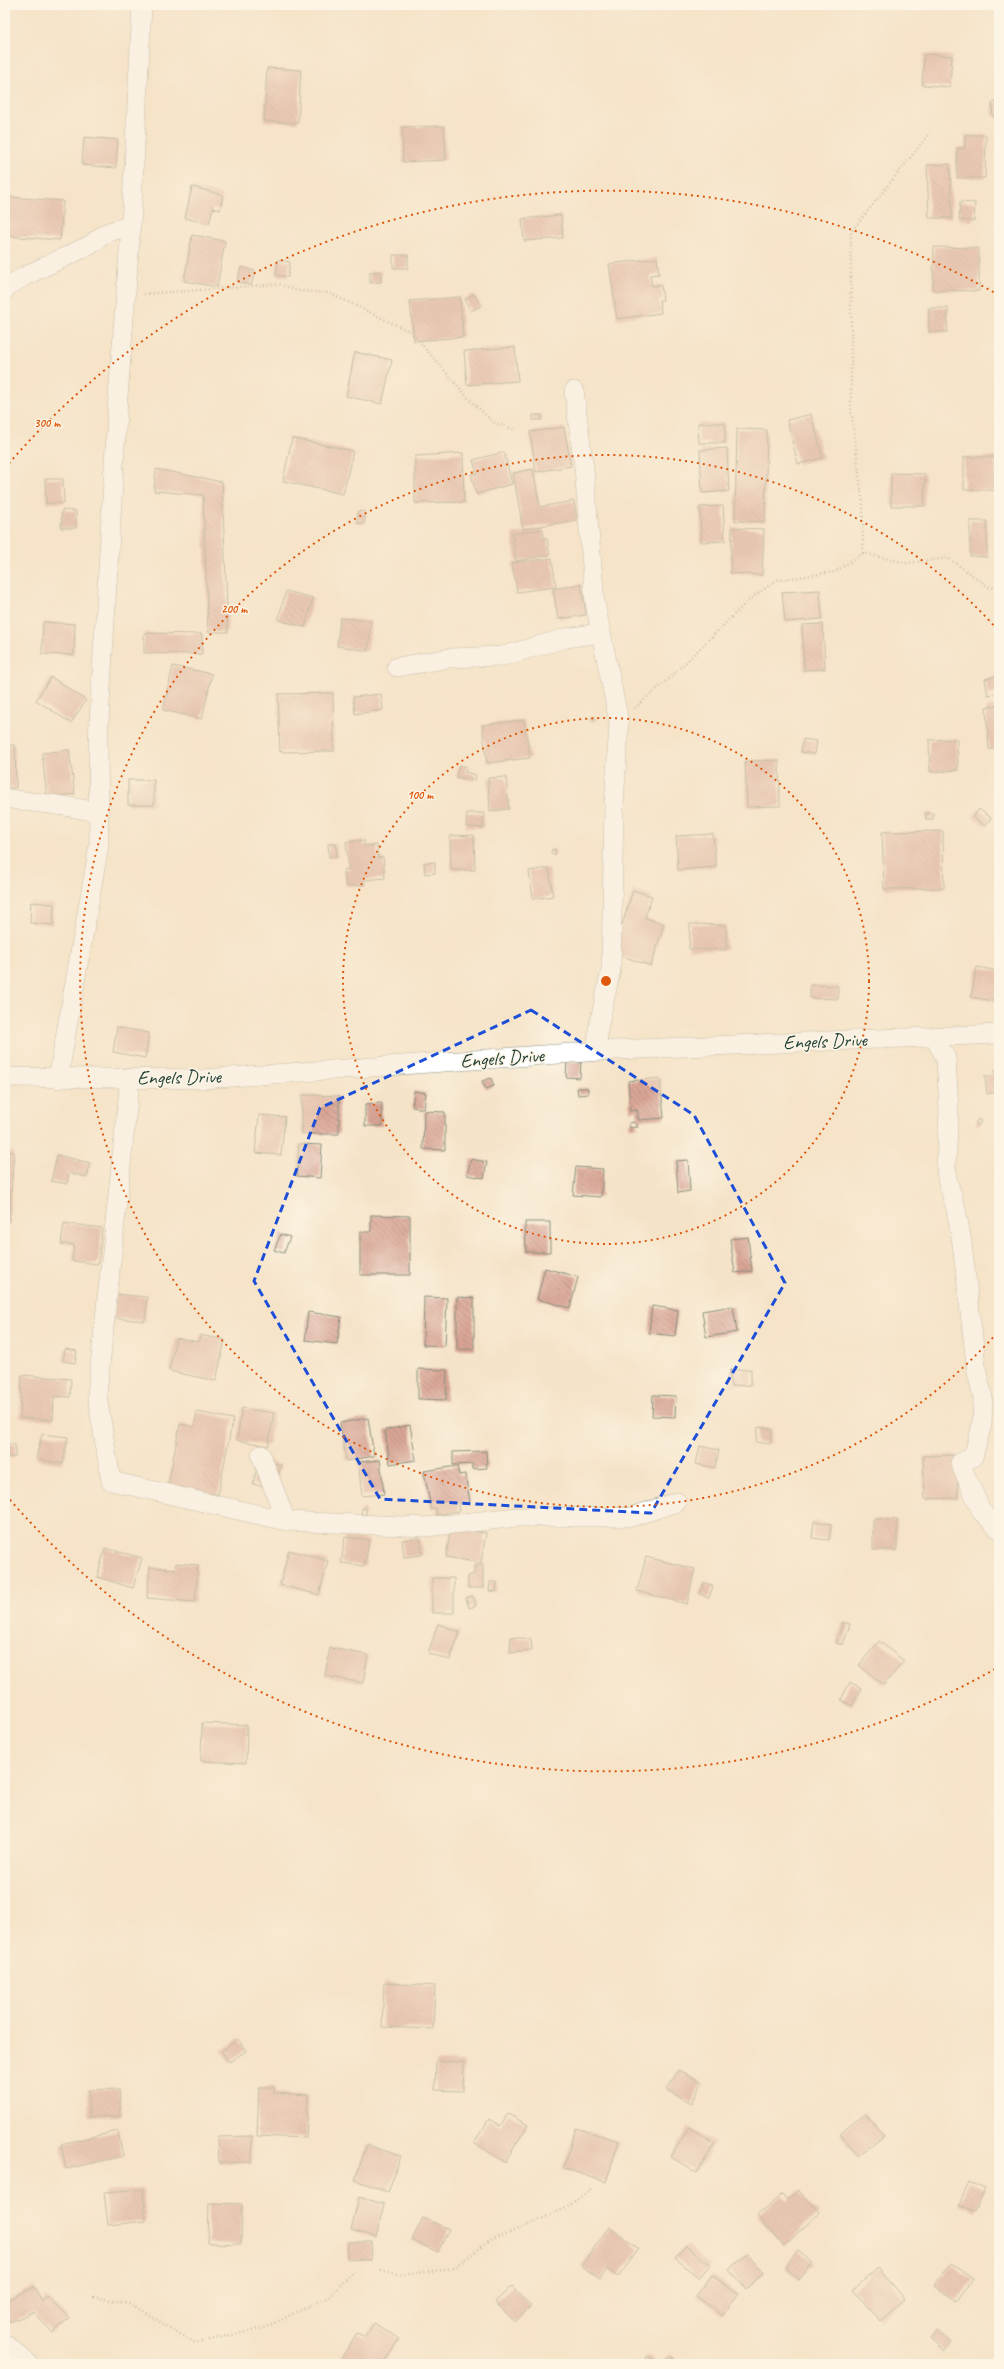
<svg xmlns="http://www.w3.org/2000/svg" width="1004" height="2369" font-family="Caveat,sans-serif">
	<defs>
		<pattern id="building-back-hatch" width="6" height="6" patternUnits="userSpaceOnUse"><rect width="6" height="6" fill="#daa595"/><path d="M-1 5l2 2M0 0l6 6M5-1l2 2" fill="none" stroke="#b0887a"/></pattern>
	</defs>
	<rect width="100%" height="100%" fill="#fcf5e5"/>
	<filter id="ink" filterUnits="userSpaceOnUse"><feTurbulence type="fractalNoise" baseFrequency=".025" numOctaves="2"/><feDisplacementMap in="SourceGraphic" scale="8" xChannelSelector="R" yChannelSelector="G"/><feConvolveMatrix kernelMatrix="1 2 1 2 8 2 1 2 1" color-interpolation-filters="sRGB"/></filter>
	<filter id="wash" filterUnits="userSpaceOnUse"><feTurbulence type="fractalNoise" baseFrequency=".012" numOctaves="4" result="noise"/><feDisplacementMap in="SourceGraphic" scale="16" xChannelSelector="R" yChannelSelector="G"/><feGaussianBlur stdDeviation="0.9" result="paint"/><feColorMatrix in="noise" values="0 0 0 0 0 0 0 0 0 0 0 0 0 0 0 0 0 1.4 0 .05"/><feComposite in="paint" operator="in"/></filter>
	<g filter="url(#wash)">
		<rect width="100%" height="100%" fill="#f5e3c8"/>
		<g id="blocks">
			<!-- building -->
			<path fill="url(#building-back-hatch)" d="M924 54 952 56 950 87 922 85Z
				M267 68 301 70 298 123 264 121Z
				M999 102V117H993L992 103Z
				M444 126 446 160 403 162 402 127Z
				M965 135H986L985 178H957V148H965Z
				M84 137 118 140 116 168 82 165Z
				M950 164 952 218H929L927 165Z
				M192 187 223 195 220 210 213 208 209 224 185 218Z
				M8 197 63 201 60 240 6 236Z
				M960 202 975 203 974 221 959 220Z
				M561 215 563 238 524 241 522 219Z
				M192 235 225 241 217 287 184 281Z
				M934 247 979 248V291L933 290Z
				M393 255H408V268H393Z
				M657 258 659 274 650 275 652 286 661 285 663 300H659L661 313 617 319 609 264Z
				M278 260 290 262 288 277 276 275Z
				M241 267 255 271 251 285 237 282Z
				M381 271V282L370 283V272Z
				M474 294 481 306 471 311 465 299Z
				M460 297 463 337 414 341 410 301Z
				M996 301H999V324H998Z
				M929 308H948L947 332H929Z
				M515 347 518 381 467 385 464 351Z
				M355 352 392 360 382 404 346 396Z
				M811 414 823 458 798 464 787 420Z
				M533 415H542V420H533Z
				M698 423H725V443H699Z
				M564 427 571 466 536 472 530 432Z
				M737 429 767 430 765 522 735 521Z
				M292 438 353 451 343 494 283 481Z
				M727 448 729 491 702 493 700 450Z
				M504 452 512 484 476 494 471 474 477 473 473 460Z
				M463 453 464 502 415 503V456Z
				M964 457H995L996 490H964Z
				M156 469 222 482 228 632H208L203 495 154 491Z
				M533 469 540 507 574 501 577 520 523 529 513 473Z
				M891 473 925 474 924 506H891Z
				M45 479H63L64 503H46Z
				M723 506 725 541 701 542 700 507Z
				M62 510 76 511V528H61Z
				M358 511 366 512 364 524 357 523Z
				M970 521H987V557L970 556Z
				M732 528 764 529 762 575 730 573Z
				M543 529 544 539H547L550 555 516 561 512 534Z
				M552 558 556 587 517 592 512 563Z
				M581 584 586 615 558 619 553 589Z
				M820 590 822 619 785 622 782 592Z
				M286 591 313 598 305 627 278 620Z
				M340 618 371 621 368 651 337 646Z
				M43 622 75 624 74 655 42 654Z
				M823 624 825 669 804 670 802 625Z
				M144 633 202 634V654L144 653Z
				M173 666 212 674 202 719 163 710Z
				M999 675V693L988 695 985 679Z
				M51 677 86 700 71 723 36 700Z
				M333 693 334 751 280 752 278 694Z
				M381 694 383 710 355 714 353 697Z
				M999 706V749H989L986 707Z
				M594 716 596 720 592 722 590 719Z
				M524 720 530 758 487 763 482 725Z
				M803 739 817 741 815 754 801 752Z
				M957 739 958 770 930 772 929 740Z
				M5 745H15L16 788H5Z
				M69 750 75 794 47 797 42 753Z
				M779 760 780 806 747 807 745 761Z
				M459 765 467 767 465 772 476 775 475 781 456 777Z
				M506 777 509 809 490 811 488 778Z
				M128 780H154V805H128Z
				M979 809 991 818 985 826 973 817Z
				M467 813H484L483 828 466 827Z
				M926 813H933V819H926Z
				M943 831 944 888 884 889 882 832Z
				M713 834 716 867 678 870 676 836Z
				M474 835 475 870H451L450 836Z
				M364 840V846L377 845 378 858 383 857 385 878 364 880 365 885 346 886 344 870 349 869 346 842Z
				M328 844H336L337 857H329Z
				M555 849 556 854 552 855 551 850Z
				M435 862V873L425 874 424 863Z
				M549 868 553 896 533 899 529 871Z
				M633 890 652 896 645 918 664 924 651 966 613 953Z
				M31 902 54 904 53 925 30 923Z
				M690 924 726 925V950L689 949Z
				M977 967 999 971V1002L971 997Z
				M810 985 838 986V999L810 998Z
				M117 1027 149 1033 145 1058 113 1052Z
				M567 1061 581 1062 580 1078 566 1077Z
				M995 1070H999V1097H996V1092L987 1094 985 1076H995Z
				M491 1078 494 1086 486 1089 482 1081Z
				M660 1078 664 1118 639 1120 637 1110 630 1111 628 1081Z
				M577 1088H588V1094L578 1095Z
				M414 1091 426 1093 424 1109 412 1107Z
				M302 1095 339 1096V1134H302Z
				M382 1103V1126H365V1104Z
				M424 1111 445 1112V1150L423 1149Z
				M259 1115 285 1117 281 1155 255 1153Z
				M978 1119 981 1121 978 1126 975 1123Z
				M635 1122 638 1127 630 1128 629 1123Z
				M299 1144 322 1145 320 1178 297 1176Z
				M5 1151 14 1152 9 1222H5Z
				M57 1155 90 1163 87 1177 69 1173 67 1184 51 1181Z
				M471 1159 487 1162 484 1178 467 1175Z
				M688 1160 690 1191 678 1193 676 1161Z
				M576 1167 603 1169 601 1197 573 1195Z
				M371 1215 410 1216V1275H360V1232H371Z
				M525 1222H550V1252H526Z
				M64 1223 102 1228 98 1264 72 1261 74 1245 61 1244Z
				M281 1234 290 1237 284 1253 274 1250Z
				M748 1237 752 1271 735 1273 730 1239Z
				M545 1268 578 1277 570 1308 537 1299Z
				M114 1294 147 1297 145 1321 112 1318Z
				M424 1297 447 1298 445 1346 423 1345Z
				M457 1297 474 1298V1349H457Z
				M652 1306 678 1310 675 1336 649 1333Z
				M733 1306 737 1332 706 1337 702 1311Z
				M308 1312 341 1317 337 1344 305 1340Z
				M200 1335 225 1340 216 1381 169 1371 176 1338 199 1342Z
				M65 1349 77 1351 75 1363 63 1361Z
				M418 1369 447 1370 446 1400 418 1399Z
				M751 1369V1385L731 1386 730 1370Z
				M22 1375 71 1379 70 1397 54 1396 53 1420 20 1418Z
				M653 1395 676 1396 675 1417 652 1416Z
				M242 1408 274 1413 268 1446 237 1440Z
				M197 1412 233 1419 218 1495 168 1485 180 1424 194 1427Z
				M368 1418 374 1456 346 1461 340 1423Z
				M410 1425 416 1460 390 1464 385 1430Z
				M758 1427 772 1429 770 1444 756 1442Z
				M42 1434 68 1437 63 1464 36 1459Z
				M6 1444H15V1457H7Z
				M700 1446 719 1450 715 1468 696 1464Z
				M486 1451 487 1468 472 1469V1464L453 1465V1452Z
				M957 1455 958 1498 925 1499 923 1456Z
				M259 1459 281 1465 274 1490 253 1484Z
				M380 1460 384 1494 362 1496 358 1462Z
				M457 1466 459 1475 465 1474 470 1502 458 1504 459 1511 437 1515 436 1508 431 1509 424 1471Z
				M362 1508H366V1515L361 1514Z
				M873 1519 897 1520V1550H873Z
				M814 1521 831 1524 829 1540 812 1538Z
				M451 1527 486 1533 481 1563 446 1557Z
				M345 1537 369 1540 365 1566 341 1563Z
				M420 1538 422 1555 404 1557 402 1540Z
				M105 1548 142 1558 133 1588 97 1577Z
				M289 1550 328 1561 319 1595 280 1585Z
				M646 1557 695 1569 687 1604 637 1591Z
				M176 1563 198 1565 195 1602 147 1598 150 1567 175 1569Z
				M475 1565H483V1588H468V1576L474 1574Z
				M432 1578H454V1613H432Z
				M490 1582H497L496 1592 489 1591Z
				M704 1582 713 1586 709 1598 699 1594Z
				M473 1596 476 1606 469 1608 466 1598Z
				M843 1622 850 1624 843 1645 836 1643Z
				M438 1624 460 1632 450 1660 428 1653Z
				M511 1637 531 1639 532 1651 510 1653Z
				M879 1641 904 1661 884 1685 859 1665Z
				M330 1648 368 1655 363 1683 325 1676Z
				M850 1682 861 1688 852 1706 841 1700Z
				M202 1723 247 1725 246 1763 201 1761Z
				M384 1983 435 1986 433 2029 382 2027Z
				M238 2039 246 2051 229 2062 221 2051Z
				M436 2061 464 2062 463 2091 435 2090Z
				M678 2070 702 2082 692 2103 667 2090Z
				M259 2087H274V2093L308 2095 306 2138 257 2136Z
				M119 2089 121 2116 89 2117 88 2090Z
				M865 2113 884 2135 858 2156 840 2134Z
				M508 2114 528 2125 505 2162 474 2143 489 2119 500 2126Z
				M689 2127 715 2143 697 2173 671 2157Z
				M576 2128 619 2141 606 2182 563 2168Z
				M118 2131 123 2156 66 2169 61 2144Z
				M251 2136 252 2162 219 2163 218 2137Z
				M367 2145 401 2156 388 2192 355 2180Z
				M969 2182 985 2189 975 2212 959 2205Z
				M143 2189 146 2221 108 2225 104 2192Z
				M798 2190 819 2213 784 2246 757 2216 782 2194 787 2200Z
				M359 2197 384 2204 376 2237 351 2230Z
				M209 2203 242 2204 241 2244 208 2243Z
				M423 2218 449 2229 438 2252 412 2240Z
				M609 2227 639 2249 618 2277 607 2269 600 2279 581 2266Z
				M348 2242H372L371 2260 347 2259Z
				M686 2245 710 2265 699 2278 675 2258Z
				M798 2251 813 2263 799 2280 785 2268Z
				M747 2254 764 2273 746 2289 729 2270Z
				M951 2264 973 2279 957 2301 935 2285Z
				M878 2268 905 2299 880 2321 853 2290Z
				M712 2275 738 2294 722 2315 696 2296Z
				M512 2286 531 2306 515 2322 495 2302Z
				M34 2287 42 2301 47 2296 69 2318 53 2333 33 2312 10 2322 5 2311V2301Z
				M374 2323 399 2339 383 2364H347L340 2360 357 2333 365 2337Z
				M937 2330 951 2343 944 2351 930 2338Z
				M671 2355 679 2364H661Z
				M647 2356 655 2360 653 2364H643Z"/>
		</g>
	</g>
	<g filter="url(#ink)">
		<use href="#blocks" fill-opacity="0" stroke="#8a907e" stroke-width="1"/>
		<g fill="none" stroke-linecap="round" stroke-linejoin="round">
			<defs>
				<path id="minor" d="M5 290 8 286 25 276 90 245 106 233 131 225
					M574 391 584 468 595 603 619 722 614 806 611 970 598 1029 597 1051
					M397 667 450 658 503 656 566 638 600 633
					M5 798C36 804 68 804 99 813
					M934 1037 946 1058 949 1110 946 1165 947 1179 956 1209 962 1243 977 1373 983 1397 982 1424 973 1457 960 1463 982 1512 999 1529
					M5 1077 202 1079 615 1050 999 1034
					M58 1079 99 845 98 740 118 397 131 225 142 5
					M130 1079 97 1395 111 1481 286 1521 425 1527 518 1517H631L677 1502
					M261 1455 286 1521
					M5 2344 29 2364"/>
			</defs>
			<!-- minor casing -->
			<use href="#minor" stroke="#8a907e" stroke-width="20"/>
			<!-- path -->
			<path stroke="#8a907e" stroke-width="2.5" stroke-dasharray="1 3" stroke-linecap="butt" d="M144 294 279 284 298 291 329 293 411 332 470 400 493 422 515 430
				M863 553 907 563 948 558 989 587 999 589
				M635 708 672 676 750 599 777 580 835 572 863 553V505L851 409V232L930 133
				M381 2270 402 2275 453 2268 490 2241 566 2208 593 2187
				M93 2297 129 2303 195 2343 264 2328 330 2296 354 2271"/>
			<!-- minor -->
			<use href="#minor" stroke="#fff" stroke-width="19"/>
		</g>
	</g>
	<!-- marked area -->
	<path d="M0 0H1004V2369H0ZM531 1010 694 1115 785 1283 651 1513 380 1499 254 1281 320 1108Z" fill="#f5e3c8" fill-opacity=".55" fill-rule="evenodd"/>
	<path fill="none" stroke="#1d4ed8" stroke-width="3" stroke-dasharray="8 5" stroke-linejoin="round" d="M531 1010 694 1115 785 1283 651 1513 380 1499 254 1281 320 1108Z"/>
	<!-- distance rings -->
	<g fill="none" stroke="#de580e" stroke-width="2" stroke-dasharray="2 4">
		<circle cx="606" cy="981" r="263"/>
		<path d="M997 1333A526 526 0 1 1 997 629"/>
		<path d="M995 1669A790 790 0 0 1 5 1494M5 468A790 790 0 0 1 995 293"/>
	</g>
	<g text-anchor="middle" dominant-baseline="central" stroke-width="3" stroke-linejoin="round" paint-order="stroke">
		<!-- street labels -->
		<g font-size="20" fill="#1f3d34" stroke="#fcf5e5">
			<text transform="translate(825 1041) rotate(-2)">Engels Drive</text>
			<text transform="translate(502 1058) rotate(-4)">Engels Drive</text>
			<text transform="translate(179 1077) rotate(-1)">Engels Drive</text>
		</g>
	</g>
	<circle cx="606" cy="981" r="6" fill="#de580e" stroke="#fcf5e5" stroke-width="2"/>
	<g font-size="12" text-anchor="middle" font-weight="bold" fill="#de580e" stroke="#fcf5e5" stroke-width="3" stroke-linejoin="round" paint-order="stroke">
		<text x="47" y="427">300 m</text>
		<text x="234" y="613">200 m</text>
		<text x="420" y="799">100 m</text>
	</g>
	<!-- margin -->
	<rect width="1004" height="2369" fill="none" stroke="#fcf5e5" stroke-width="20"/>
</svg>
